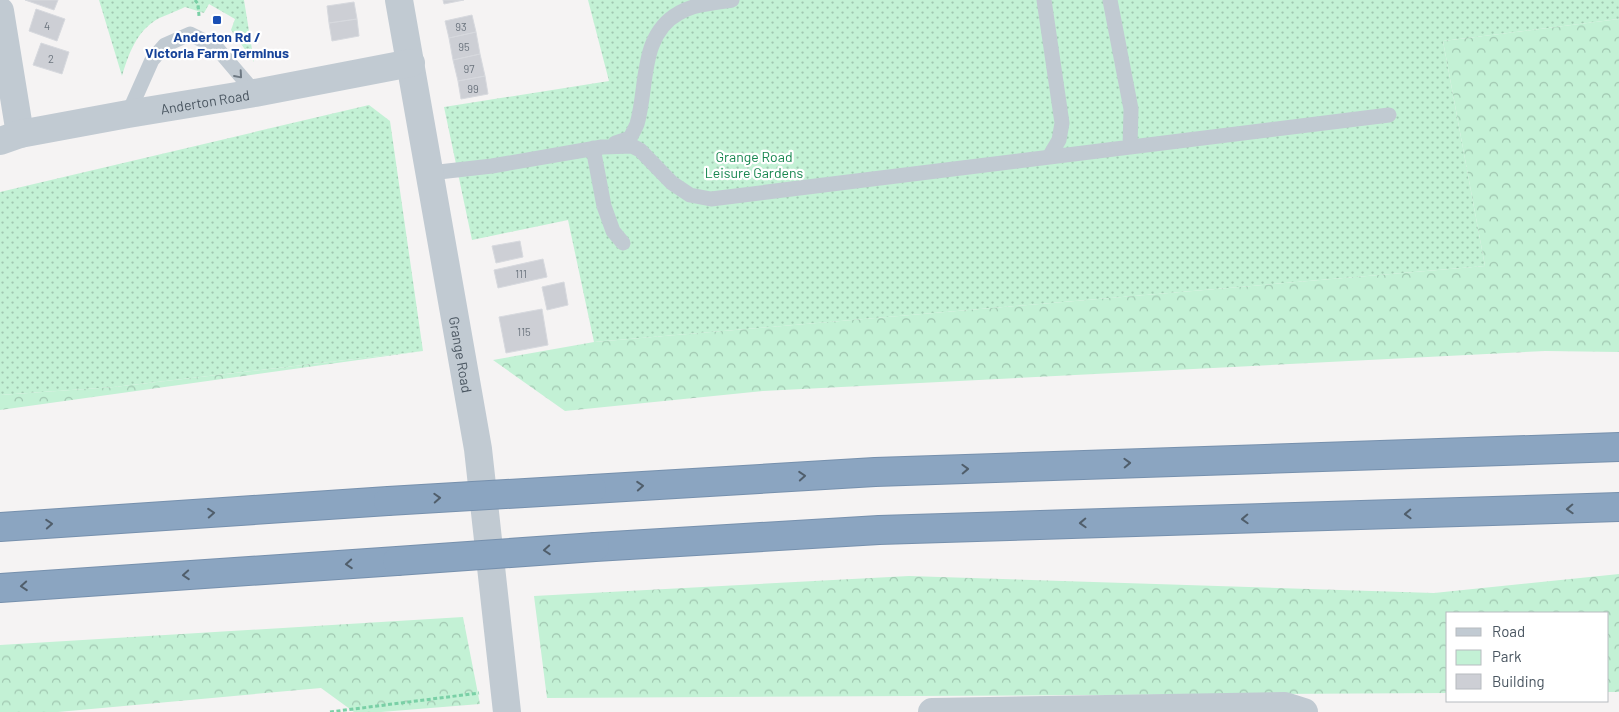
<svg xmlns="http://www.w3.org/2000/svg" width="1619" height="712" font-family="Barlow,sans-serif">
	<defs>
		<pattern id="green-dots" width="8" height="8" patternUnits="userSpaceOnUse" patternTransform="scale(1.25)"><rect width="8" height="8" fill="#c3f1d5"/><path d="M2 2h.1M6 6h.1" fill="none" stroke="#a0c6b0" stroke-width="1.8" stroke-linecap="round"/></pattern>
		<pattern id="forest-crowns" width="20" height="18" patternUnits="userSpaceOnUse" patternTransform="scale(1.25)"><rect width="20" height="18" fill="#c3f1d5"/><path d="M2 6a3 3 0 1 1 6 0M12 15a3 3 0 1 1 6 0" fill="none" stroke="#a0c6b0"/></pattern>
	</defs>
	<rect width="100%" height="100%" fill="#f5f3f3"/>
	<!-- green -->
	<path fill="url(#green-dots)" d="M99 0H244L254 62 231 30 235 19 209 4 204 13 185 7C176 12 161 16 153 22 135 35 128 56 122 76Z
		M588 0H1619V19L1443 41 1485 266 594 342 568 220 472 240 444 107 609 81Z
		M369 105 390 121 423 351 114 387 0 395V192Z"/>
	<!-- forest -->
	<path fill="url(#forest-crowns)" d="M1619 19V352L1545 351 763 391 565 411 493 360 594 342 1485 266 1443 41Z
		M423 351 0 410V395L114 387Z
		M1619 574V692H1608V613H1448V693L547 698 534 596 909 576 1434 593Z
		M463 617 480 704 381 712H354L321 688 58 712H0V645Z"/>
	<!-- building -->
	<path fill="#cdcfd5" stroke="#d7d9de" d="M25 0H58L54 10Z
		M443 0H464L444 4Z
		M354 2 357 19 329 23 327 6Z
		M36 9 65 19 57 41 29 31Z
		M472 15 476 32 449 38 445 21Z
		M357 19 359 36 332 41 329 23Z
		M476 32 480 54 453 60 449 38Z
		M41 43 69 52 62 74 33 65Z
		M480 54 485 76 458 81 453 60Z
		M485 76 488 94 461 99 458 81Z
		M520 241 523 257 496 263 492 246Z
		M543 259 547 277 498 288 494 270Z
		M564 282 568 305 547 310 542 287Z
		M542 309 548 345 506 353 499 317Z"/>
	<g fill="none" stroke-linecap="round" stroke-linejoin="round">
		<defs>
			<path id="motorway" d="M592 489 875 472 1619 447
				M0 527 388 501
				M595 547 879 530 1619 507
				M0 588 397 561"/>
		</defs>
		<!-- motorway casing -->
		<use href="#motorway" stroke="#7690ad" stroke-width="30"/>
		<!-- path -->
		<path stroke="#7ad0a6" stroke-width="3" stroke-dasharray="4 2.5" stroke-linecap="butt" d="M195 0 198 4 199 16
			M330 712 479 693"/>
		<!-- service -->
		<path stroke="#c1cad2" stroke-width="15" d="M1044 0 1062 123 1059 140 1049 157
			M1110 0 1131 109 1130 147
			M128 114 152 60 165 45 190 34 216 47 255 93
			M615 143 630 138C632 134 635 129 637 124 648 87 639 35 679 13 694 4 715 3 732 0
			M593 148 604 206 613 231 623 243
			M430 173 492 166 602 147 632 146 640 150 672 183 690 195 711 199 1389 115"/>
		<!-- minor -->
		<g stroke="#c1cad2" stroke-width="28">
			<path id="s1" d="M399 0 478 449 507 712"/>
			<path d="M0 11 20 134"/>
			<path id="s2" d="M0 141 20 134 128 114 255 93 411 63"/>
			<path d="M932 712 1285 706 1304 712"/>
		</g>
		<!-- motorway -->
		<use href="#motorway" stroke="#8ba5c1" stroke-width="28"/>
		<defs>
			<path id="motorway-bridge" d="M388 501 592 489
				M397 561 595 547"/>
		</defs>
		<!-- motorway-bridge casing -->
		<use href="#motorway-bridge" stroke="#7690ad" stroke-width="30" stroke-linecap="butt"/>
		<!-- motorway-bridge -->
		<use href="#motorway-bridge" stroke="#8ba5c1" stroke-width="28"/>
	</g>
	<!-- one-way arrows -->
	<defs><path id="oneway-chevron" d="M-2-3.5L2.5 0L-2 3.5" fill="none" stroke-width="1.6" stroke-linecap="round" stroke-linejoin="round" transform="scale(1.25)"/></defs>
	<use stroke="#6e7983" href="#oneway-chevron" transform="translate(239 75) rotate(49)"/>
	<g stroke="#505e6b">
		<use href="#oneway-chevron" transform="translate(1127 463) rotate(-2)"/>
		<use href="#oneway-chevron" transform="translate(965 469) rotate(-2)"/>
		<use href="#oneway-chevron" transform="translate(802 476) rotate(-4)"/>
		<use href="#oneway-chevron" transform="translate(640 486) rotate(-4)"/>
		<use href="#oneway-chevron" transform="translate(437 498) rotate(-3)"/>
		<use href="#oneway-chevron" transform="translate(1570 509) rotate(178)"/>
		<use href="#oneway-chevron" transform="translate(211 513) rotate(-4)"/>
		<use href="#oneway-chevron" transform="translate(1408 514) rotate(178)"/>
		<use href="#oneway-chevron" transform="translate(1245 519) rotate(178)"/>
		<use href="#oneway-chevron" transform="translate(1083 523) rotate(178)"/>
		<use href="#oneway-chevron" transform="translate(49 524) rotate(-4)"/>
		<use href="#oneway-chevron" transform="translate(547 550) rotate(176)"/>
		<use href="#oneway-chevron" transform="translate(349 564) rotate(176)"/>
		<use href="#oneway-chevron" transform="translate(186 575) rotate(176)"/>
		<use href="#oneway-chevron" transform="translate(24 586) rotate(176)"/>
	</g>
	<!-- markers -->
	<rect fill="#1a4fb4" stroke="#fff" stroke-width="2" x="212" y="15" width="10" height="10" rx="2.5"/>
	<g text-anchor="middle" dominant-baseline="central" stroke-width="4.5" stroke-linejoin="round" paint-order="stroke">
		<!-- number labels -->
		<g font-size="11" fill="#6b747e">
			<text x="47" y="25">4</text>
			<text x="461" y="26">93</text>
			<text x="464" y="46">95</text>
			<text x="51" y="58">2</text>
			<text x="469" y="68">97</text>
			<text x="473" y="88">99</text>
			<text x="521" y="273">111</text>
			<text x="524" y="331">115</text>
		</g>
		<!-- transit labels -->
		<g font-size="14" font-weight="bold" fill="#164399" stroke="#fff">
			<text x="217" y="36">Anderton Rd /<tspan x="217" dy="16">Victoria Farm Terminus</tspan></text>
		</g>
		<!-- street labels -->
		<g font-size="14" fill="#4a5661" stroke="#fff">
			<text stroke="none"><textPath href="#s2" startOffset="209">Anderton Road</textPath></text>
			<text stroke="none"><textPath href="#s1" startOffset="360">Grange Road</textPath></text>
		</g>
		<!-- park labels -->
		<g font-size="14" fill="#17864f" stroke="#fff">
			<text x="754" y="156">Grange Road<tspan x="754" dy="16">Leisure Gardens</tspan></text>
		</g>
	</g>
	<!-- legend -->
	<rect x="1446" y="612" width="162" height="90" fill="#ffffff" stroke="#b7bbc0"/>
	<rect x="1456" y="628" width="25" height="8" fill="#c1cad2" stroke="#b7bbc0"/>
	<text x="1492" y="637" font-size="15" fill="#4a5661">Road</text>
	<rect x="1456" y="650" width="25" height="15" fill="#c3f1d5" stroke="#b7bbc0"/>
	<text x="1492" y="662" font-size="15" fill="#4a5661">Park</text>
	<rect x="1456" y="674" width="25" height="15" fill="#cdcfd5" stroke="#b7bbc0"/>
	<text x="1492" y="687" font-size="15" fill="#4a5661">Building</text>
</svg>
